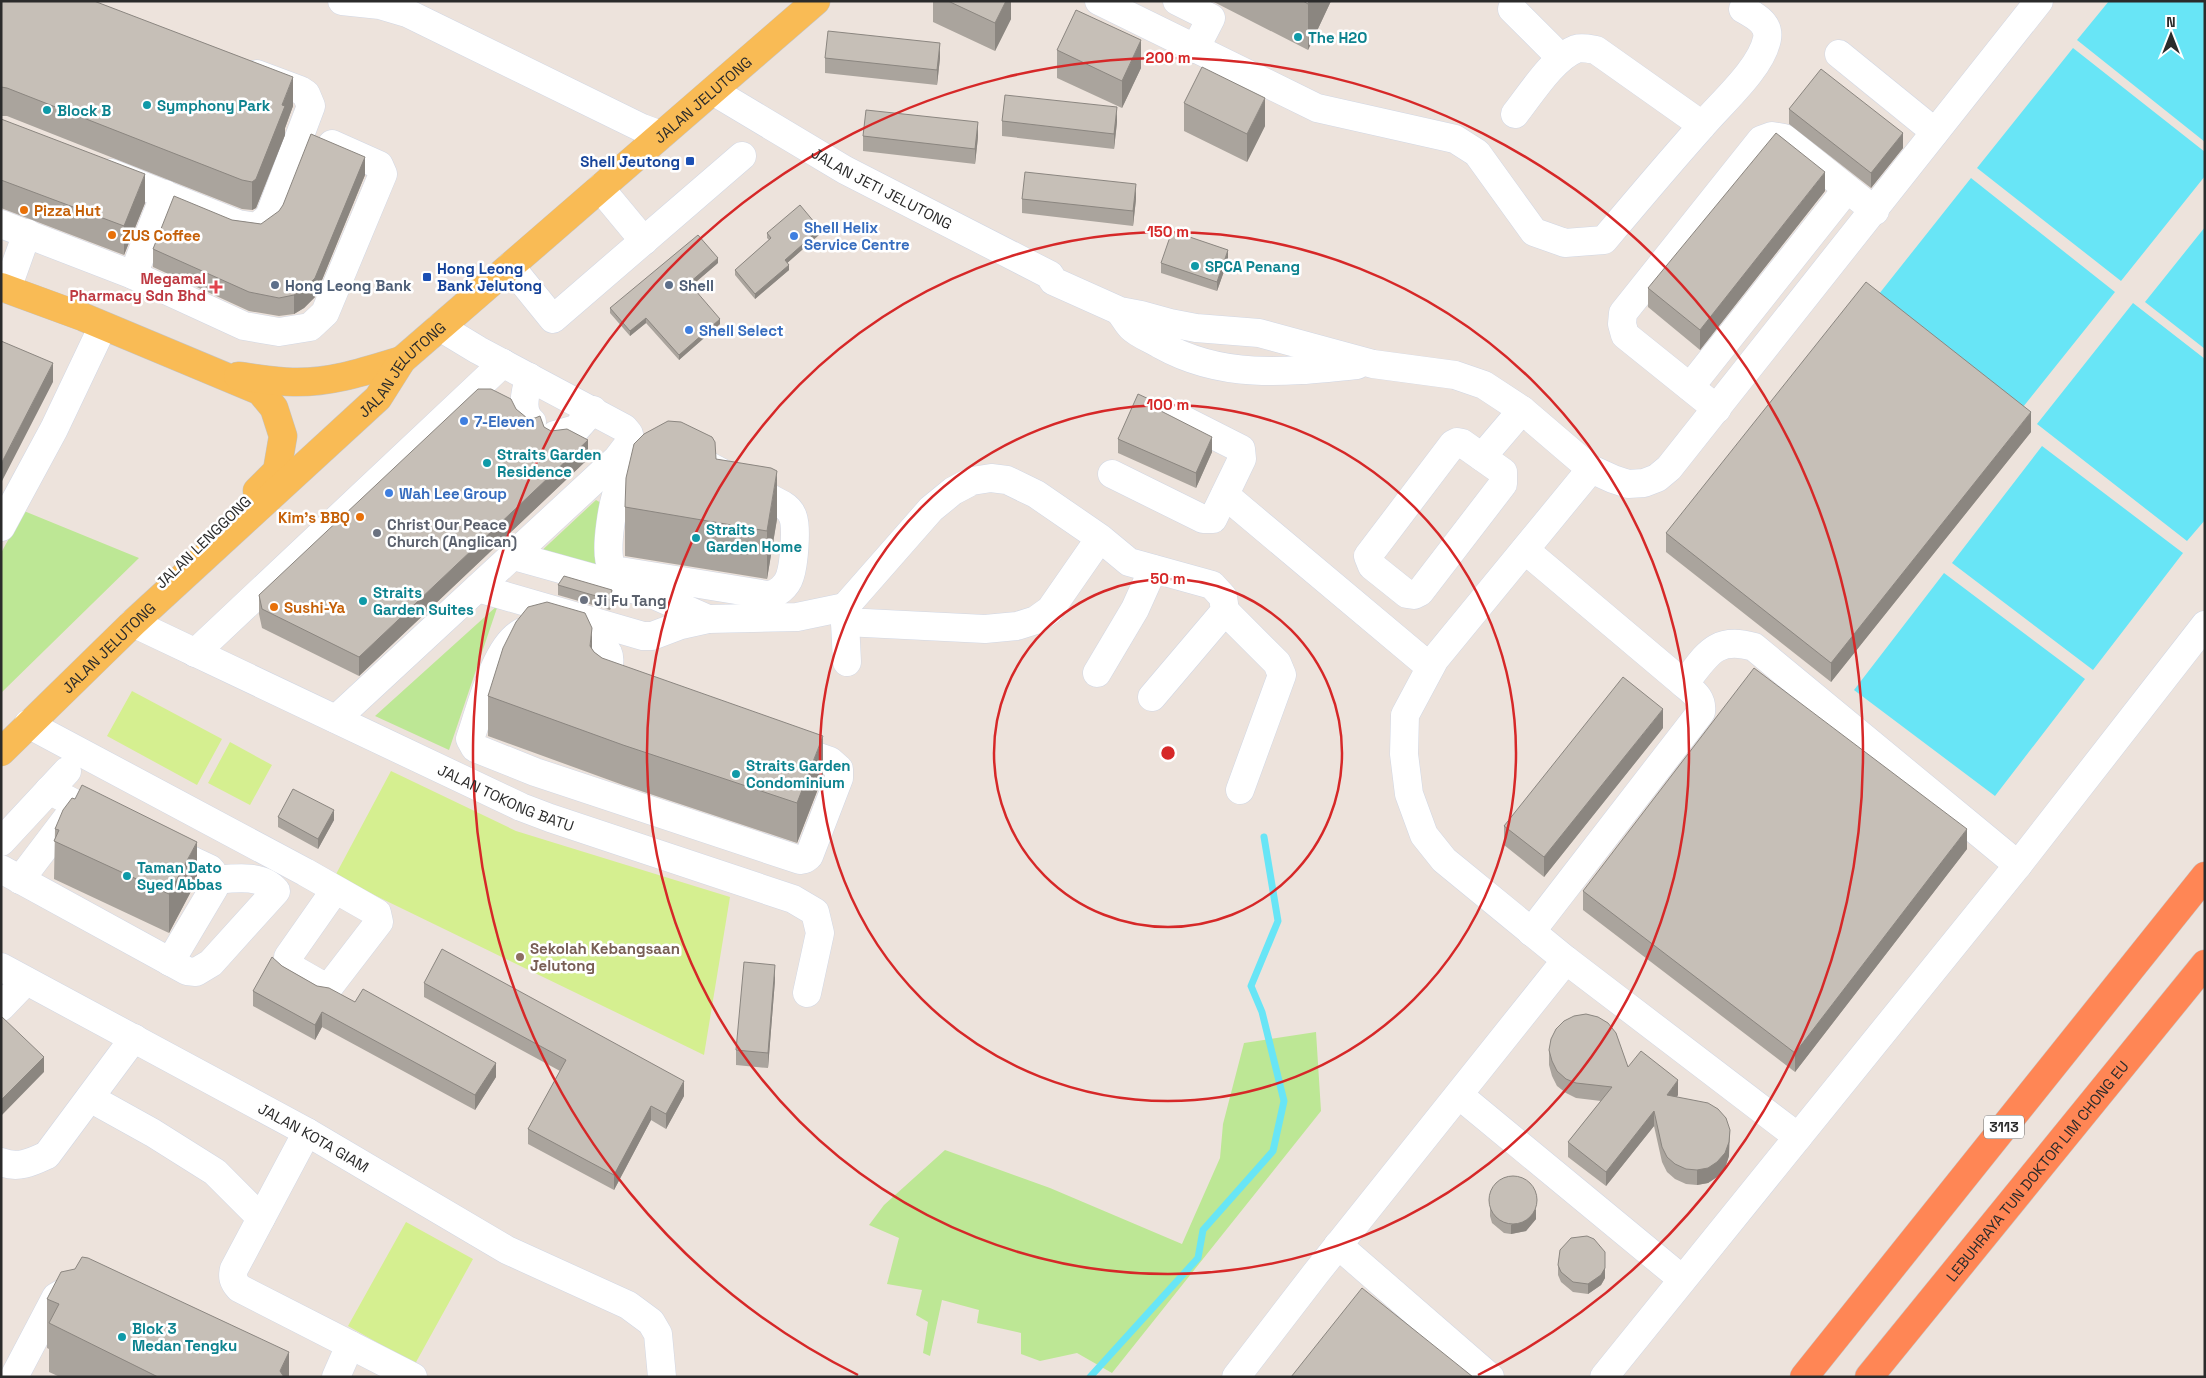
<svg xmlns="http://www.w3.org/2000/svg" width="2206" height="1378" font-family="'Space Grotesk',sans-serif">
	<rect width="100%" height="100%" fill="#ede3dc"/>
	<!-- green -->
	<path fill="#bde795" d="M596 500 608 507 598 572 536 556Z
		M24 511 139 558 1 693V553Z
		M498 605 449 750 375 716Z
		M1316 1032 1321 1111 1112 1373 1077 1353 1040 1361 1021 1354V1333L977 1323 979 1310 942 1300 930 1356 923 1353 928 1322 916 1315 922 1290 887 1284 899 1238 869 1225 884 1205 945 1150 1050 1188 1182 1244 1220 1158 1223 1124 1244 1043Z"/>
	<!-- pitch -->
	<path fill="#d5ef90" d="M132 691 222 739 197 785 107 736Z
		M230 742 272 765 250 805 208 783Z
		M391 771 516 831 730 897 704 1055 335 876Z
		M406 1222 473 1259 415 1364 348 1326Z"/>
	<!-- water -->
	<path fill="#68e5f6" d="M2109 1H2205V142L2077 40Z
		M2073 48 2205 152V176L2121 281 1977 168Z
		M1971 178 2115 292 2019 412 1875 299Z
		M2205 227V349L2145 302Z
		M2133 303 2205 359V520L2187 541 2037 424Z
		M2042 446 2183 553 2093 670 1952 563Z
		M1944 573 2085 679 1995 796 1854 690Z"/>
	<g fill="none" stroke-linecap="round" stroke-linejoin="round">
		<!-- stream -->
		<path stroke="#68e5f6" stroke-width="7" d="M1090 1377 1198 1258 1203 1230 1273 1151 1284 1101 1262 1012 1251 986 1278 921 1264 837"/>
		<defs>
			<g id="minor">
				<path d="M342 1 380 5 407 13 642 128 661 135"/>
				<path d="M1099 1 1317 108 1455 139 1477 153 1534 232 1565 243 1604 240C1636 202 1668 164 1701 127 1720 104 1761 69 1767 39 1770 23 1755 16 1743 9"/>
				<path d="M1177 1 1211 18 1195 49"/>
				<path d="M1512 9 1561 58"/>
				<path d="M1839 54 1935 132"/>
				<path id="s1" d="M713 91 845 170 1050 275 1053 281 1120 311 1141 315 1170 323 1196 328 1259 333 1373 364 1455 375 1484 385 1522 410 1591 469 1613 479 1628 484 1644 483 1657 478 1669 468 2039 1"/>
				<path d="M1515 114C1530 95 1554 57 1576 49 1582 47 1590 49 1596 50L1702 125"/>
				<path d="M111 173 238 224 257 227 269 217 311 106 306 94 300 90 257 74"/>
				<path d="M600 188 644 241"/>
				<path d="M1 224 133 275 244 326 279 332 310 327 325 313 383 174 379 165 332 144"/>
				<path d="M510 266 553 319 742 156"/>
				<path d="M133 275 165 194"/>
				<path d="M7 289 27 233"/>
				<path d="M1120 312C1124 317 1127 323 1131 327 1139 335 1152 339 1161 345 1224 380 1288 372 1357 365"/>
				<path d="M529 377C526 392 519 411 532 422"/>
				<path d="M1690 387 1847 189"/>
				<path d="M1717 409 1625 335 1622 324 1623 313 1761 140 1772 136 1784 138 1875 211"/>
				<path d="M555 435 576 429 593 410"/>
				<path d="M1457 442 1462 443 1503 472V484L1420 592 1414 595 1407 594 1372 566 1368 556 1453 444Z"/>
				<path d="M668 453H683L690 456 783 505C788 508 791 511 793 517 797 528 794 564 790 576 787 586 777 595 767 595L620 571C616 570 613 569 611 565 604 553 613 497 620 485 630 469 651 460 668 453Z"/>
				<path d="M1482 457 1522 410"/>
				<path d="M1112 474 1203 519H1213L1242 459 1241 449 1166 411"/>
				<path d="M1225 495 1430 667"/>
				<path d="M1 527 54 429 103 326"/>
				<path d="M1100 538 1050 610 1036 620 1017 626 985 629 845 622V607L931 509 953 491 972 481 991 478 1007 480 1036 494 1100 538 1129 562 1212 585 1223 597 1225 611 1152 697"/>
				<path d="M1525 550 1684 684C1693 692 1703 698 1701 712L1531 932"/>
				<path d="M514 556 654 595 708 619"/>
				<path d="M478 588 643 636H652L681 625 708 619 797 617 845 607"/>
				<path d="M1225 611 1277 663 1282 675 1240 790"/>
				<path d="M845 622 847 662"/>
				<path id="s2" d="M133 623 521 807 550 818 793 899 815 912 820 933 807 993"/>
				<path d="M548 626C564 629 602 637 608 653 612 662 606 672 605 681L607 683 830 761 839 769V778L809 856 805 859 800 860 535 772 475 748 470 739C480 711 494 650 519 634 528 628 538 627 548 626Z"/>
				<path d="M195 653 503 363"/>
				<path d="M1097 673 1135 609 1153 569"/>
				<path d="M1684 684C1706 657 1714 635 1754 647L2018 865"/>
				<path d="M336 719 617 459 630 442 629 434 624 428 478 350 440 327"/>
				<path d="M28 724 305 872 377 913 379 922 329 987H325L290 967 288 963V957L335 890"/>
				<path d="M49 790 104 819"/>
				<path d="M1 842 67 771"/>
				<path d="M163 847 210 869C216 875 215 880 214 888L170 962"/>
				<path d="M1 869 187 971 196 972 211 963 276 891C262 874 235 878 215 880"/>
				<path d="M20 880 77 805"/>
				<path d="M1566 960 1798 1137"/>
				<path id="s3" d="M1 967 307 1132 507 1250 628 1305 651 1322 658 1334 662 1377"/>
				<path d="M1 1007 26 981"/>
				<path d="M1459 1095 1682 1279"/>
				<path d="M90 1098 153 1133 215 1172 261 1218"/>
				<path d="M307 1132 234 1269C232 1277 233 1281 239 1288L413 1377"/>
				<path d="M1 1162C18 1169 32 1162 47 1155L134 1038"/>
				<path d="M1338 1245 1490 1377"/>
				<path d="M14 1377 56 1297 72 1288"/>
				<path d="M336 1377 350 1345"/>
				<path d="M1236 1377 1316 1273 1566 960 1444 860 1424 835 1409 794 1404 754 1405 715 1435 659 1591 469"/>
				<path d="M1604 1377 2018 865 2205 625"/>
			</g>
			<g id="major">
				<path d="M1 287 83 317 260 391 274 408 283 436 277 471 257 491"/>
				<path d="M238 376C256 378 275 382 293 382 331 383 366 371 402 360"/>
				<path id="s4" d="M1 752 133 623 378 398 402 360 816 1"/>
			</g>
			<g id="highway">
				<path d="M1804 1377 2205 876"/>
				<path id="s5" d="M1869 1377 2205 964"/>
			</g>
		</defs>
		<!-- minor casing -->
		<use href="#minor" stroke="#d1d7e4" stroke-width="29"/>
		<!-- major casing -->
		<use href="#major" stroke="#c4c4c4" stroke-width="29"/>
		<!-- highway casing -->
		<use href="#highway" stroke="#c4c4c4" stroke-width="29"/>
		<!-- minor -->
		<use href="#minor" stroke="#fff" stroke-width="28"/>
		<!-- major -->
		<use href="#major" stroke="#f9bb55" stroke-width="28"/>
		<!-- highway -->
		<use href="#highway" stroke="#ff8655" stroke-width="28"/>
	</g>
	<!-- wall -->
	<path fill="#aaa49d" d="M1 1 293 106 285 128V135L256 208 252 210 242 209 7 116H1Z
		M933 1H1011V19L995 51 933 22Z
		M1212 1H1331L1308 50Z
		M1057 50 1141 68 1122 108 1057 78Z
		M825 58H940L937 85 825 73Z
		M1184 103 1265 126 1247 162 1184 131Z
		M1789 109 1903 148 1871 188 1789 124Z
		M1 119 145 203 124 255 1 208Z
		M1002 121 1117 122 1114 149 1002 136Z
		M863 136 978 137 975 164 863 151Z
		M365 175 315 297 304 308 294 314 279 316 249 311 153 267V249L232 220 261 224Z
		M1825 191 1700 350 1648 307V288Z
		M1022 199H1136L1133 226 1022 213Z
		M767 233 820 234 787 263 789 270 755 299 735 275V270L769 240 767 238Z
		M1228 260 1217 291 1161 273V263Z
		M718 263 691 286 720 324 679 360 646 323 630 336 610 313V308Z
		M1159 410 1212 452 1196 488 1118 453V439Z
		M527 418 544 427 588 459 359 676 262 628 259 614V595Z
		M2031 432 1831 682 1666 552V533Z
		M716 459 777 519 767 579 625 556V507Z
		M558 585 612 600 610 610 558 595Z
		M592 649 594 652 602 658 823 776 797 843 623 785 488 736V696Z
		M1663 728 1544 877 1504 845V826Z
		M278 817 334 820 318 849 278 827Z
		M55 829 197 880 169 933 54 879Z
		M1967 849 1795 1072 1583 910V891Z
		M282 966 317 986 355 1002 496 1077 475 1110 322 1027 315 1040 253 1006V991Z
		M775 980 768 1068 736 1065V1050Z
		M424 983 684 1096 666 1129 651 1120 614 1190 528 1144V1129L560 1071 424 997Z
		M1549 1050 1628 1067 1678 1095 1677 1097 1729 1156 1725 1168 1717 1177 1708 1183 1697 1185 1686 1184 1675 1179 1667 1172 1662 1162 1654 1126 1606 1186 1568 1157V1142L1601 1101 1576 1098 1566 1093 1557 1086 1552 1076 1549 1065Z
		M1490 1206 1536 1219 1526 1231 1511 1234 1504 1233 1492 1223 1490 1216Z
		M1558 1265 1605 1278 1601 1285 1588 1294 1573 1292 1561 1282 1558 1275Z
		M47 1299 289 1377H60L49 1372V1349L47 1348Z"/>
	<!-- shaded-wall -->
	<path fill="#8b8680" d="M1006 1H1011V19L995 51V23Z
		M1309 1H1331L1308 50V4Z
		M1141 40V68L1122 108V81Z
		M940 43V58L937 85V70Z
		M293 77V106L285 128V135L256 208 252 210V182Z
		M1265 98V126L1247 162V134Z
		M1117 107V122L1114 149V134Z
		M978 122V137L975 164V149Z
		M1903 133V148L1871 188V173Z
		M365 157V175L315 297 304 308 294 314V295Z
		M1825 172V191L1700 350V330Z
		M145 174V203L124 255V226Z
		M1136 184V199L1133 226V211Z
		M820 229V234L785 265V260Z
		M1228 250V260L1217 291V282Z
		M718 258V263L689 288V283Z
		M789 265V270L755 299V294Z
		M646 318V323L630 336V331Z
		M720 319V324L679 360V355Z
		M53 363V382L1 483V464Z
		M2031 412V432L1831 682V663Z
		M1212 437V452L1196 488V473Z
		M588 440V459L359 676V657Z
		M777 471V519L767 579V531Z
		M612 590V600L610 610V600Z
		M592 628V668L590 646Z
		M1663 709V728L1544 877V857Z
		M823 736V776L797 843V803Z
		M334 810V820L318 849V839Z
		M1967 829V849L1795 1072V1053Z
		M197 842V880L169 933V894Z
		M775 965V980L768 1068V1053Z
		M322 1012V1027L315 1040V1025Z
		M44 1057V1072L1 1116V1100Z
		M496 1063V1077L475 1110V1095Z
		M1678 1080V1095L1667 1109V1095Z
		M684 1081V1096L666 1129V1114Z
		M651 1106V1120L614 1190V1175Z
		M1654 1111V1126L1606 1186V1172Z
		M1730 1130 1729 1156 1725 1168 1717 1177 1708 1183 1697 1185V1170Z
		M1536 1209V1219L1526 1231 1511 1234V1225Z
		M1605 1252V1278L1601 1285 1588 1294V1284Z
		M289 1352V1377H280V1371Z"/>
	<!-- building -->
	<path fill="#c6bfb7" stroke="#8b8680" d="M1 1H94L293 77 282 105 285 106 256 179 252 182 242 180 7 88 1 87Z
		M948 1H1006L995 23Z
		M1303 1H1309L1308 4Z
		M1076 10 1141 40 1122 81 1057 50Z
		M828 31 940 43 937 70 825 58Z
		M1202 67 1265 98 1247 134 1184 103Z
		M1821 69 1903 133 1871 173 1789 109Z
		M1005 95 1117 107 1114 134 1002 121Z
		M866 110 978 122 975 149 863 136Z
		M1 119 145 174 124 226 1 180Z
		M1776 133 1825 172 1700 330 1648 288Z
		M311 134 365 157 315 278 304 290 294 295 279 298 249 292 153 249 174 196 232 220 261 224 279 211 283 205Z
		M1025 172 1136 184 1133 211 1022 199Z
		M800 205 820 229 785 260 789 265 755 294 735 270 771 238 767 233Z
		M1172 231 1228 250 1217 282 1161 263Z
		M698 235 718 258 689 283 720 319 679 355 646 318 630 331 610 308Z
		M1866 282 2031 412 1831 663 1666 533Z
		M1 341 53 363 1 464Z
		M478 389H491L511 399 516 409 527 418H535L540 416 544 427 551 431 567 429 588 440 359 657 262 609 259 595Z
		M1138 394 1151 400 1159 410 1212 437 1196 473 1118 439Z
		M668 421 681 422 712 437 715 442 716 459 771 468 777 471 767 531 625 507 626 478 634 444 644 434Z
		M564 576 612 590 610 600 558 585Z
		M547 602 585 613 592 628 590 646 594 652 602 658 823 736 797 803 623 745 488 696 503 648 516 622 528 607Z
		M1754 668 1967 829 1795 1053 1583 891Z
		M1623 677 1663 709 1544 857 1504 826Z
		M82 785 197 842 169 894 54 841 59 830 55 829 63 810 72 798 75 799Z
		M293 789 334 810 318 839 278 817Z
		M442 949 684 1081 666 1114 651 1106 614 1175 528 1129 566 1060 424 983Z
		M272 957 282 966 317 986 329 988 355 1002 363 989 496 1063 475 1095 322 1012 315 1025 253 991Z
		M744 962 775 965 768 1053 736 1050Z
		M1586 1014 1598 1017 1608 1023 1616 1033 1628 1067 1641 1051 1678 1080 1667 1095 1708 1103 1718 1109 1726 1118 1730 1130 1729 1142 1725 1153 1717 1162 1708 1168 1697 1170 1686 1169 1675 1164 1667 1157 1662 1147 1654 1111 1606 1172 1568 1142 1612 1087 1576 1083 1566 1079 1557 1071 1552 1061 1549 1050 1551 1039 1556 1029 1564 1021 1574 1016Z
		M1 1016 44 1057 1 1100Z
		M1489 1200a24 24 0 1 1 48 0a24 24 0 1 1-48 0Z
		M1587 1236 1594 1239 1605 1252V1268L1601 1275 1588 1284 1573 1282 1561 1272 1558 1265 1560 1250 1571 1238Z
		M82 1257 88 1258 289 1352 280 1371 284 1377H158L49 1323 59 1304 47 1299 61 1272 75 1269Z
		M1362 1288 1473 1377H1291Z"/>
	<!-- distance rings -->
	<g fill="none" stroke="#d62828" stroke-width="2.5">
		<circle cx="1168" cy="753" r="174"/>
		<circle cx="1168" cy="753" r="348"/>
		<circle cx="1168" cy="753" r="521"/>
		<path d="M858 1375A695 695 0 1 1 1478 1375"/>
	</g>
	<!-- markers -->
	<g fill="#0f9aa8" stroke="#fff" stroke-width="2">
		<circle cx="1298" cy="37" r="5"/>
		<circle cx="147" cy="105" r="5"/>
		<circle cx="47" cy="110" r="5"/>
		<circle cx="1195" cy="266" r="5"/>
		<circle cx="487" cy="463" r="5"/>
		<circle cx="696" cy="538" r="5"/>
		<circle cx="363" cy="601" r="5"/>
		<circle cx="736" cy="774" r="5"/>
		<circle cx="127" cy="876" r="5"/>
		<circle cx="122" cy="1337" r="5"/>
	</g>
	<g fill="#1a4fb4" stroke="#fff" stroke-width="2">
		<rect x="685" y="156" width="10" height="10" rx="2.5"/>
		<rect x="422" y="272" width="10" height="10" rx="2.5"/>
	</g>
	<g fill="#e8710a" stroke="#fff" stroke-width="2">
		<circle cx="24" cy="210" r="5"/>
		<circle cx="112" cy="235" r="5"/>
		<circle cx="360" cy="517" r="5"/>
		<circle cx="274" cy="607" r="5"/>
	</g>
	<g fill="#3f7fe0" stroke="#fff" stroke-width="2">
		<circle cx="794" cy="236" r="5"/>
		<circle cx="689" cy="330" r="5"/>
		<circle cx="464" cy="421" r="5"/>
		<circle cx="389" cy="493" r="5"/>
	</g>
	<g fill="#5c6f8a" stroke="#fff" stroke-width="2">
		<circle cx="275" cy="285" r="5"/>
		<circle cx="669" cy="285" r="5"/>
	</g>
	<path fill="#e0444e" stroke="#fff" stroke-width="2" d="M213.5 279.5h5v5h5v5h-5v5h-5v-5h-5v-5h5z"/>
	<g fill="#6b7280" stroke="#fff" stroke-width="2">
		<circle cx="377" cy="533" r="5"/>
		<circle cx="584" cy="600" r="5"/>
	</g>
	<circle fill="#8d6e63" stroke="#fff" stroke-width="2" cx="520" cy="957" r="5"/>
	<g text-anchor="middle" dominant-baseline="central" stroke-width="5" stroke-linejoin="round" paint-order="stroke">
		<!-- shield labels -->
		<rect fill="#fff" stroke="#6b6b6b" stroke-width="1" x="1984" y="1115.5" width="40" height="23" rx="4"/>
		<g font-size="14" font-weight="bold" fill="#2b2b2b">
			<text x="2004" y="1127">3113</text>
		</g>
		<!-- culture labels -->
		<g font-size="15" font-weight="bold" fill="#0d838f" stroke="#fff" text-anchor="start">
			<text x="1308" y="37">The H2O</text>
			<text x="157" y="105">Symphony Park</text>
			<text x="57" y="110">Block B</text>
			<text x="1205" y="266">SPCA Penang</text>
			<text x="497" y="454">Straits Garden<tspan x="497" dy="17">Residence</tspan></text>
			<text x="706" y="529">Straits<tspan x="706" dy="17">Garden Home</tspan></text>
			<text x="373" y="592">Straits<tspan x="373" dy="17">Garden Suites</tspan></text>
			<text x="746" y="765">Straits Garden<tspan x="746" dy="17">Condominium</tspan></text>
			<text x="137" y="867">Taman Dato<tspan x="137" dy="17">Syed Abbas</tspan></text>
			<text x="132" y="1328">Blok 3<tspan x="132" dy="17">Medan Tengku</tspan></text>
		</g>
		<!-- street labels -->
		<g font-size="15" fill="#2b2b2b" stroke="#fff">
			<text stroke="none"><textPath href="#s4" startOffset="960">JALAN JELUTONG</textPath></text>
			<text stroke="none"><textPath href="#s1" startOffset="195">JALAN JETI JELUTONG</textPath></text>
			<text stroke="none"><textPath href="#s4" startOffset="555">JALAN JELUTONG</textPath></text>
			<text transform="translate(203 542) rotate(-44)">JALAN LENGGONG</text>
			<text stroke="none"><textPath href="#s4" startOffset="150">JALAN JELUTONG</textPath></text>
			<text stroke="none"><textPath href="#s2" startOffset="412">JALAN TOKONG BATU</textPath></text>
			<text stroke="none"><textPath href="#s3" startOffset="356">JALAN KOTA GIAM</textPath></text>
			<text stroke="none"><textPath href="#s5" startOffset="266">LEBUHRAYA TUN DOKTOR LIM CHONG EU</textPath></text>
		</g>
		<!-- transit labels -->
		<g font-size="15" font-weight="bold" fill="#164399" stroke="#fff" text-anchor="end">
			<text x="680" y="161">Shell Jeutong</text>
			<text x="437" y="268" text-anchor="start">Hong Leong<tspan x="437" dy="17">Bank Jelutong</tspan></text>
		</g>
		<!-- food labels -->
		<g font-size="15" font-weight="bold" fill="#c56008" stroke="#fff" text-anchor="start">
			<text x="34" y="210">Pizza Hut</text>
			<text x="122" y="235">ZUS Coffee</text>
			<text x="350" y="517" text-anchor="end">Kim's BBQ</text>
			<text x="284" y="607">Sushi-Ya</text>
		</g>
		<!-- shop labels -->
		<g font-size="15" font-weight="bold" fill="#366cbe" stroke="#fff" text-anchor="start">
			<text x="804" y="227">Shell Helix<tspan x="804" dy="17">Service Centre</tspan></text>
			<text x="699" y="330">Shell Select</text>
			<text x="474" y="421">7-Eleven</text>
			<text x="399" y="493">Wah Lee Group</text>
		</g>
		<!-- health labels -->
		<g font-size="15" font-weight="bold" fill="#be3a42" stroke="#fff" text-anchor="end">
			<text x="206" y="278">Megamal<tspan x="206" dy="17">Pharmacy Sdn Bhd</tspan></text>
		</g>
		<!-- service labels -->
		<g font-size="15" font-weight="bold" fill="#4e5e75" stroke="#fff" text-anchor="start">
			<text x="285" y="285">Hong Leong Bank</text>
			<text x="679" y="285">Shell</text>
		</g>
		<!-- worship labels -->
		<g font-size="15" font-weight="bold" fill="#5b616d" stroke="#fff" text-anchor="start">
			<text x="387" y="524">Christ Our Peace<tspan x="387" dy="17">Church (Anglican)</tspan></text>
			<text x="594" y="600">Ji Fu Tang</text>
		</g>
		<!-- education labels -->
		<g font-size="15" font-weight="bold" fill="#785e54" stroke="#fff" text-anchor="start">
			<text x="530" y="948">Sekolah Kebangsaan<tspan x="530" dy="17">Jelutong</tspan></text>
		</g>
	</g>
	<circle cx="1168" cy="753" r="8" fill="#d62828" stroke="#fff" stroke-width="2.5"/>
	<g font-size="15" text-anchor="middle" font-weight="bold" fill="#d62828" stroke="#fff" stroke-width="5" stroke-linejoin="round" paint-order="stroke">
		<text x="1168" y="63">200 m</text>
		<text x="1168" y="237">150 m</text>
		<text x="1168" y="410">100 m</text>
		<text x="1168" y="584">50 m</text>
	</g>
	<!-- border -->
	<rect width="2206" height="1378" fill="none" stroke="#2b2b2b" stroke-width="5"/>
	<!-- north arrow -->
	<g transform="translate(2171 35)" stroke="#ffffff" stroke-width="4" paint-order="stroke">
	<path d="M0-4L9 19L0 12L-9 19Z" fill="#2b2b2b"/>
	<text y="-8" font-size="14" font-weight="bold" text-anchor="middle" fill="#2b2b2b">N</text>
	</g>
</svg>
